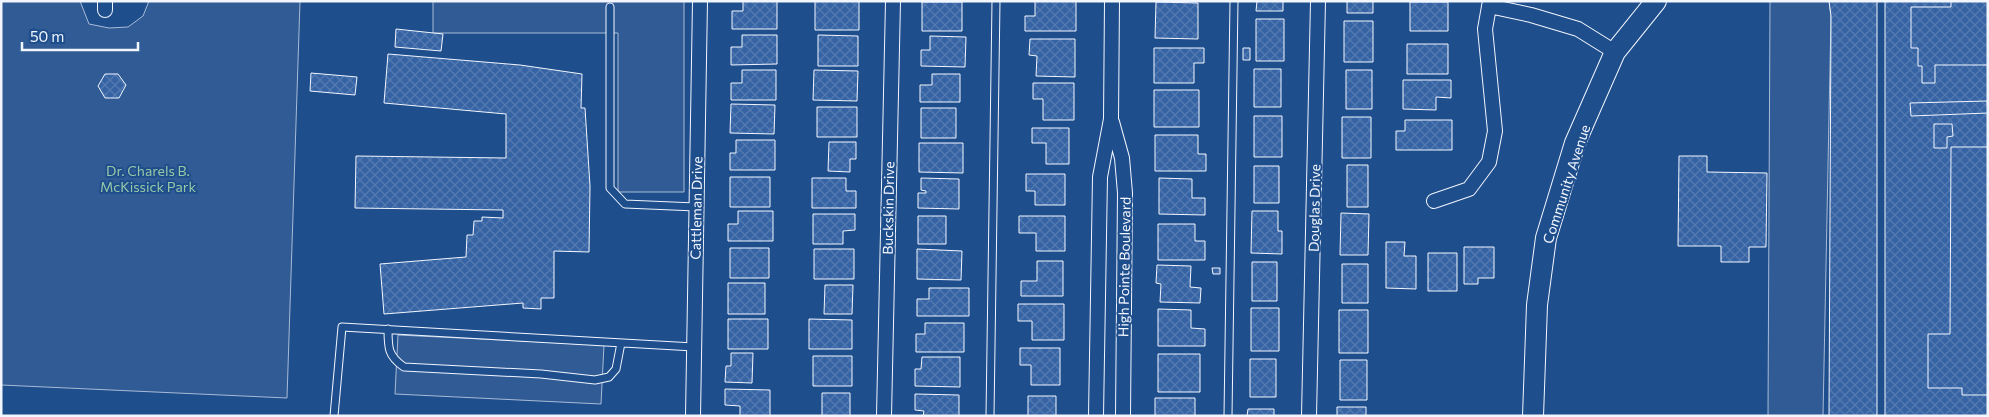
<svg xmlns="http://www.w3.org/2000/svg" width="1989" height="417" font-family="Commissioner,sans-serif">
	<defs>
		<pattern id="building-cross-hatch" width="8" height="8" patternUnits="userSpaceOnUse" patternTransform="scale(1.25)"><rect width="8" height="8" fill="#3563a3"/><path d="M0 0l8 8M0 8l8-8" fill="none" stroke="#537ab1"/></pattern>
	</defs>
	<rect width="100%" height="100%" fill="#1f4e8c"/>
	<!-- built -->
	<path fill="#305b95" stroke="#a8bbd7" d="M1 1H80L89 24 109 28 128 27 143 16 149 1H300L287 398 1 385Z
		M433 1H684V192H618V33H433Z
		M1770 1H1829L1831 16 1823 416H1768Z
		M398 335 604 345 601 404 395 394Z"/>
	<!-- building -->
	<path fill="url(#building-cross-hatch)" stroke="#f2f6ff" d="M743 1H777V29H732V11H743Z
		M815 1H859V30H815Z
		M1035 1H1076V31H1025V16H1035Z
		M1257 1H1283V11H1256Z
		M1347 1H1373V13H1347Z
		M1829 1H1988V416H1829L1831 16Z
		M1951 1H1988V65H1935V83H1922V66H1918V48H1911V7H1951Z
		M922 2H962V31H922Z
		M1156 2 1198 3V39L1155 38Z
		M1410 2H1448V31H1410Z
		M1256 19H1284V61H1256Z
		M1344 21H1373V62H1344Z
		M396 29 443 34 441 51 395 47Z
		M742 35H777V64L731 65V47H742Z
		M818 35 858 36V66H818Z
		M930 36 966 37 965 67 921 66V50H930Z
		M1030 39H1075V77L1036 76 1037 56 1029 55Z
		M1407 44H1448V74H1407Z
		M1154 48H1204V63H1194V83H1154Z
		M1243 48H1250V60H1243Z
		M388 54 520 65 582 74 581 108H585L590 186 589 252 554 251V298H541V309L523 308V303L384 314 380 264 466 257 467 235H473L474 221H482V217L503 218V210L355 208 356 156 506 158V114L384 103Z
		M1254 69H1281V107H1254Z
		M742 70H776V100H731V83H742Z
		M814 70 858 71 857 101 813 100Z
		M1346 70H1372V109H1346Z
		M311 73 357 77 355 95 310 91Z
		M105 74H118L126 85 119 98H105L98 86Z
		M932 74H960V102H920V85H932Z
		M1403 80H1451V98L1436 97V110L1403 109Z
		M1033 83H1074V120H1043V99H1033Z
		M1154 90H1199V127H1154Z
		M1987 101 1988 113 1911 116 1910 103Z
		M731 104 775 105 774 134 730 133Z
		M817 107H857V137H817Z
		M921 108H956V138H921Z
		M1254 116H1282V157H1254Z
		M1342 117H1371V158H1342Z
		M1405 120H1452V150H1396V131H1405Z
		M1934 124H1952L1953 136 1947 137V148H1934Z
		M1032 128H1069V164H1046V143H1032Z
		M1155 135H1198V154H1206V171H1155Z
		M736 140H775V170H730V153H736Z
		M829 142H856V159H850V172L828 171Z
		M919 143H963V173L919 172Z
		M1951 147H1988V395H1962V388H1928V334H1950Z
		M1679 156H1707V172L1767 173 1766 247H1749V262H1721V246H1678Z
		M1347 165H1368V207H1347Z
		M1254 166H1279V203H1254Z
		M1026 174H1065V205H1035V191H1026Z
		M730 177H770V207H730Z
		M812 178H846V191H856V208H812Z
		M921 178 959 179V209L918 208V193H926V191L921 190Z
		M1159 178 1192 179V198H1205V215L1159 214Z
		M738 211H773V241H728V224H738Z
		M1252 211H1278V231H1282V254L1251 253Z
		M1341 213 1369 214 1368 255H1340Z
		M813 214H855V230L843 231V244H813Z
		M918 216H946V244H918Z
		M1019 216H1065V251H1036V233H1019Z
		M1158 224H1195V241H1205V260H1158Z
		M1386 242H1405L1404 256H1416V289L1386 288Z
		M1464 247H1494V278H1478V284H1464Z
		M730 248H769V278H730Z
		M814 249H854V279H814Z
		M917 249 962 251 961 280 917 279Z
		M1428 253H1457V291H1428Z
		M1037 261H1063V296H1021V281H1037Z
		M1252 262H1277V301H1252Z
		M1342 264H1368V303H1342Z
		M1157 265 1191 266 1190 287 1201 288 1200 303 1160 302 1161 284 1156 283Z
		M1212 268H1220V274H1213Z
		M728 283H765V314H728Z
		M825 285H853L852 314H824Z
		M929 288H969V316H917V299H929Z
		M1018 304H1064V340H1032V321H1018Z
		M1251 308H1279V351H1251Z
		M1158 309 1191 310V328L1205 329V346H1158Z
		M1339 310H1368V353H1339Z
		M728 319H768V349H728Z
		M809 319 852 320V349H809Z
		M925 323H964V352H916V334H925Z
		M1020 348H1060V385H1031V365H1020Z
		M731 353H753L752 383 725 382 726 366H731Z
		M1158 354H1200V392H1158Z
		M813 356H852V386H813Z
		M922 357H960V387L915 386V369H921Z
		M1250 359H1276V397H1250Z
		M1340 360H1367V400H1340Z
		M725 389 770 390V416H740V406L725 405Z
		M822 393H850V416H822Z
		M915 394 959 395V416H923L924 411 915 410Z
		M1028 396H1056V416H1014H1028Z
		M1155 398H1195V416H1155Z
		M1337 407H1366V416H1337Z
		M1248 409H1274V416H1247Z"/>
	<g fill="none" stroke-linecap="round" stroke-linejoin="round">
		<defs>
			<path id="lane" d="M610 7V188L625 204 696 207
				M388 329C388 348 388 356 404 367L541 374 595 380 609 377 616 369 621 343
				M334 416 342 327 694 347
				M990 416 996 1
				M1228 416 1234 1
				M1881 416V1"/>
			<path id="street" d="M1489 6 1531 15 1578 29 1615 52
				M105 10V1
				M1112 122 1122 158 1125 193 1123 416
				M1434 201 1469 189 1489 162 1495 131 1485 29 1490 1
				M693 416 700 1
				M884 416 893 1
				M1096 416 1100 177 1111 119 1112 1
				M1309 416 1318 1"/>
			<path id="secondary" d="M1533 416 1537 305 1546 238 1575 143 1615 52 1656 1"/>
		</defs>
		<!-- lane casing -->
		<use href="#lane" stroke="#f2f6ff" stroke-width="9"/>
		<!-- street casing -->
		<use href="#street" stroke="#f2f6ff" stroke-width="16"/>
		<!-- secondary casing -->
		<use href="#secondary" stroke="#f2f6ff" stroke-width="22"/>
		<!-- lane -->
		<use href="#lane" stroke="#1f4e8c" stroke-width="7"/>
		<!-- street -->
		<use href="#street" stroke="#1f4e8c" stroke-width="14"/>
		<!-- secondary -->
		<use href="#secondary" stroke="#1f4e8c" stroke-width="20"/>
	</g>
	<g text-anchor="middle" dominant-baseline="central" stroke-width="4" stroke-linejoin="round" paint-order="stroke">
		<!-- park labels -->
		<g font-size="14" fill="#97c8a6" stroke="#1f4e8c">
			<text x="148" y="170">Dr. Charels B.<tspan x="148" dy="16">McKissick Park</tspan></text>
		</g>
		<!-- street labels -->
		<g font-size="14" fill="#f2f6ff" stroke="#1f4e8c">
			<text transform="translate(1566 184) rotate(-72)">Community Avenue</text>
			<text transform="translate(696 208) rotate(-89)">Cattleman Drive</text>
			<text transform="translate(888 208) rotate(-89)">Buckskin Drive</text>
			<text transform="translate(1314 208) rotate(-89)">Douglas Drive</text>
			<text transform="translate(1124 267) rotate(-89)">High Pointe Boulevard</text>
		</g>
	</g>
	<!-- border -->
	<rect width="1989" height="417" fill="none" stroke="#f2f6ff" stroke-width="5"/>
	<!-- scale -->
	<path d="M22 42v8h116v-8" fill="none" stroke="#f2f6ff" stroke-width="2.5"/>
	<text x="30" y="42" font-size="15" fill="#f2f6ff" stroke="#1f4e8c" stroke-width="4" paint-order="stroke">50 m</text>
</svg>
